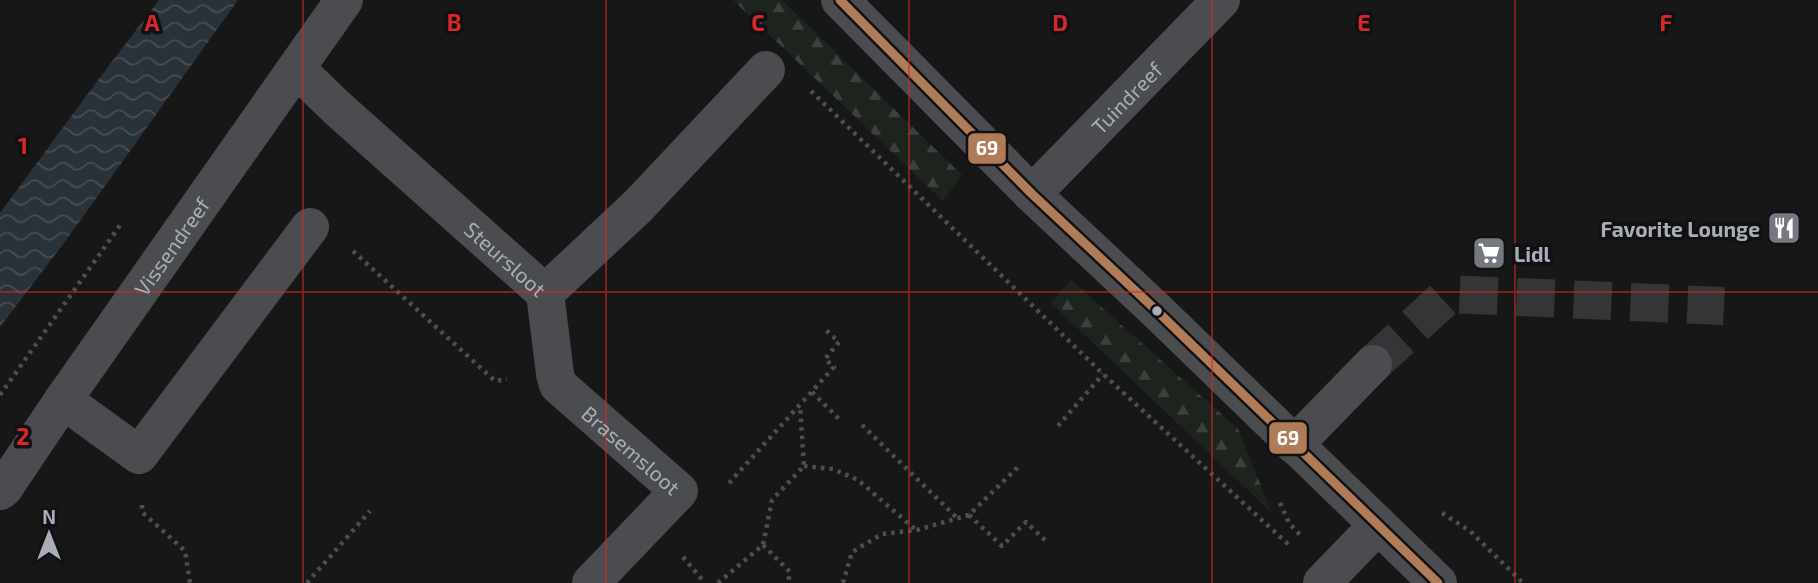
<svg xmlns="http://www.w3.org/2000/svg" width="1818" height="583" font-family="'Exo 2',sans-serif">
	<defs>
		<pattern id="forest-firs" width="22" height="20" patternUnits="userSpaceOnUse" patternTransform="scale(1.75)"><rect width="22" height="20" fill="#1d241e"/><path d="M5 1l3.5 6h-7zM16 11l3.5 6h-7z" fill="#3b413d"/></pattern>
		<pattern id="water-waves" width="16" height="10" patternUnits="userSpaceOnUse" patternTransform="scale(1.75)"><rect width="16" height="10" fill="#2a3239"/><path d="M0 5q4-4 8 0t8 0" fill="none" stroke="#464d54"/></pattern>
	</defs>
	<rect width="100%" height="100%" fill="#171717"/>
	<!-- forest -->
	<path fill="url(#forest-firs)" d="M733 0H782L962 175 943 201Z
		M1071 280 1238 429 1272 513 1051 303Z"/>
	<!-- water -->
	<path fill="url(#water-waves)" d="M159 0H238L67 239 0 327V213L98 80Z"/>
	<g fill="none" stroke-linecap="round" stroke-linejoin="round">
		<!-- minor-tunnel -->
		<path stroke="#343537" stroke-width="38" stroke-dasharray="38 19" stroke-linecap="butt" d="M1373 364 1449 294 1724 306"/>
		<!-- path -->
		<path stroke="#4d4e52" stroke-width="4.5" stroke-dasharray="3.5 5" stroke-linecap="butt" d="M811 91 1103 374 1289 545
			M353 251 495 381 507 379
			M812 392 841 421
			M0 395 121 224
			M862 425 958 519
			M1058 426 1103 374
			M804 466 833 469 858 480 916 530
			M729 483 834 367 825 359 839 342 826 330
			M1280 503 1289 523 1301 536
			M142 505V512L185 551 190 583
			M1442 513 1470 531 1523 583
			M969 515 1002 546 1026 522 1047 542
			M763 545 790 572 788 583
			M683 557 705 583
			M307 583 370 511
			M718 583 763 545 772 500 804 466 800 406
			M843 583 852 552 882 534 917 530 969 515 1019 466"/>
		<!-- minor -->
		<g stroke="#4b4c50" stroke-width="38">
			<path d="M840 0 1032 194 1157 311 1438 583"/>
			<path id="s1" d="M297 69 336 107 545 293 638 206 766 70"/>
			<path id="s2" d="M1032 194 1221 0"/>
			<path id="s3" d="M545 293 555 374 558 385 679 491 591 583"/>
			<path d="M63 400 139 455 310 227"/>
			<path d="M1294 445 1373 364"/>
			<path id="s4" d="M0 491 4 488 63 400 344 0"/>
			<path d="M1322 583 1378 525"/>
		</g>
		<defs>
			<path id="bus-1" d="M840 0 1032 194 1157 311 1438 583"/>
		</defs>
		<!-- bus-1 casing -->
		<use href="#bus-1" stroke="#111113" stroke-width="14"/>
		<!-- bus-1 -->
		<use href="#bus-1" stroke="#b07c57" stroke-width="9"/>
	</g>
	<!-- grid -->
	<path fill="none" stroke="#d62828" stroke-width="2" stroke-opacity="0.55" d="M303 0V583M606 0V583M909 0V583M1212 0V583M1515 0V583M0 292H1818"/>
	<!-- icons -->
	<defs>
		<symbol id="restaurant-square" viewBox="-11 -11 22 22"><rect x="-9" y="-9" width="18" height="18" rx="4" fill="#757880" stroke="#111113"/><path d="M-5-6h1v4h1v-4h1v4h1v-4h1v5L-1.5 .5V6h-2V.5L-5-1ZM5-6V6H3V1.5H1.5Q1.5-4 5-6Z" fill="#fff"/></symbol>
		<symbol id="supermarket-square" viewBox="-11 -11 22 22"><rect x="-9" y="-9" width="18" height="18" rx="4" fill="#757880" stroke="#111113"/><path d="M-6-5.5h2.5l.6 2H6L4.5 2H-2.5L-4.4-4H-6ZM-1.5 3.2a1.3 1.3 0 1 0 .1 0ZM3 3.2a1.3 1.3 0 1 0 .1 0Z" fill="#fff"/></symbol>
	</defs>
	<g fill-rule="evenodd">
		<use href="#restaurant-square" x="1765" y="209" width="38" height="38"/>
		<use href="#supermarket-square" x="1470" y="234" width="38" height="38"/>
	</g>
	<!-- markers -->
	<circle fill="#a8adb8" stroke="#111113" stroke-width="2.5" cx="1157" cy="311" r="6"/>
	<g text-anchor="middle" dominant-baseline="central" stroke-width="7" stroke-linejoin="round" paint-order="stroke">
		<!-- street labels -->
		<g font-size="21" fill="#a8adb8" stroke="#111113">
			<text stroke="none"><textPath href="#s2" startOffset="135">Tuindreef</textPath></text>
			<text stroke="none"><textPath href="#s4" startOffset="299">Vissendreef</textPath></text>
			<text stroke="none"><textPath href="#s1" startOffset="282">Steursloot</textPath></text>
			<text stroke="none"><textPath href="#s3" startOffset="191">Brasemsloot</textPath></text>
		</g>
		<!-- poi labels -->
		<g font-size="21" font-weight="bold" fill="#a8adb8" stroke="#111113" text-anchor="end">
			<text x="1760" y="228">Favorite Lounge</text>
			<text x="1514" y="253" text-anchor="start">Lidl</text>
		</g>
	</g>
	<g font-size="23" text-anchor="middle" font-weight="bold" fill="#d62828" stroke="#111113" stroke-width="7" stroke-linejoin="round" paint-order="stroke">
		<text x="152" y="31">A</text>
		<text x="454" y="31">B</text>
		<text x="758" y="31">C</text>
		<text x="1060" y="31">D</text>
		<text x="1364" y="31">E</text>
		<text x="1666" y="31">F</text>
		<text x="23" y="154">1</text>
		<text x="23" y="445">2</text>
	</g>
	<g stroke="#111113" stroke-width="2.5">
		<rect x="967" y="132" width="40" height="33" rx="7" fill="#b07c57"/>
		<rect x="1268" y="421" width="40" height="34" rx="7" fill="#b07c57"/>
	</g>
	<g font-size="19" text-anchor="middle" font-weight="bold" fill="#fff">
		<text x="987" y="155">69</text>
		<text x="1288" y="445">69</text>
	</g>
	<!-- north arrow -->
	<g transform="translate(49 534)" stroke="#111113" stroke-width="5" paint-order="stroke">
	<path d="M0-5L12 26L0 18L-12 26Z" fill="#a8adb8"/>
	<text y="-10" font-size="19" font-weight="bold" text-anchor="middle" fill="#a8adb8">N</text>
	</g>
</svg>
